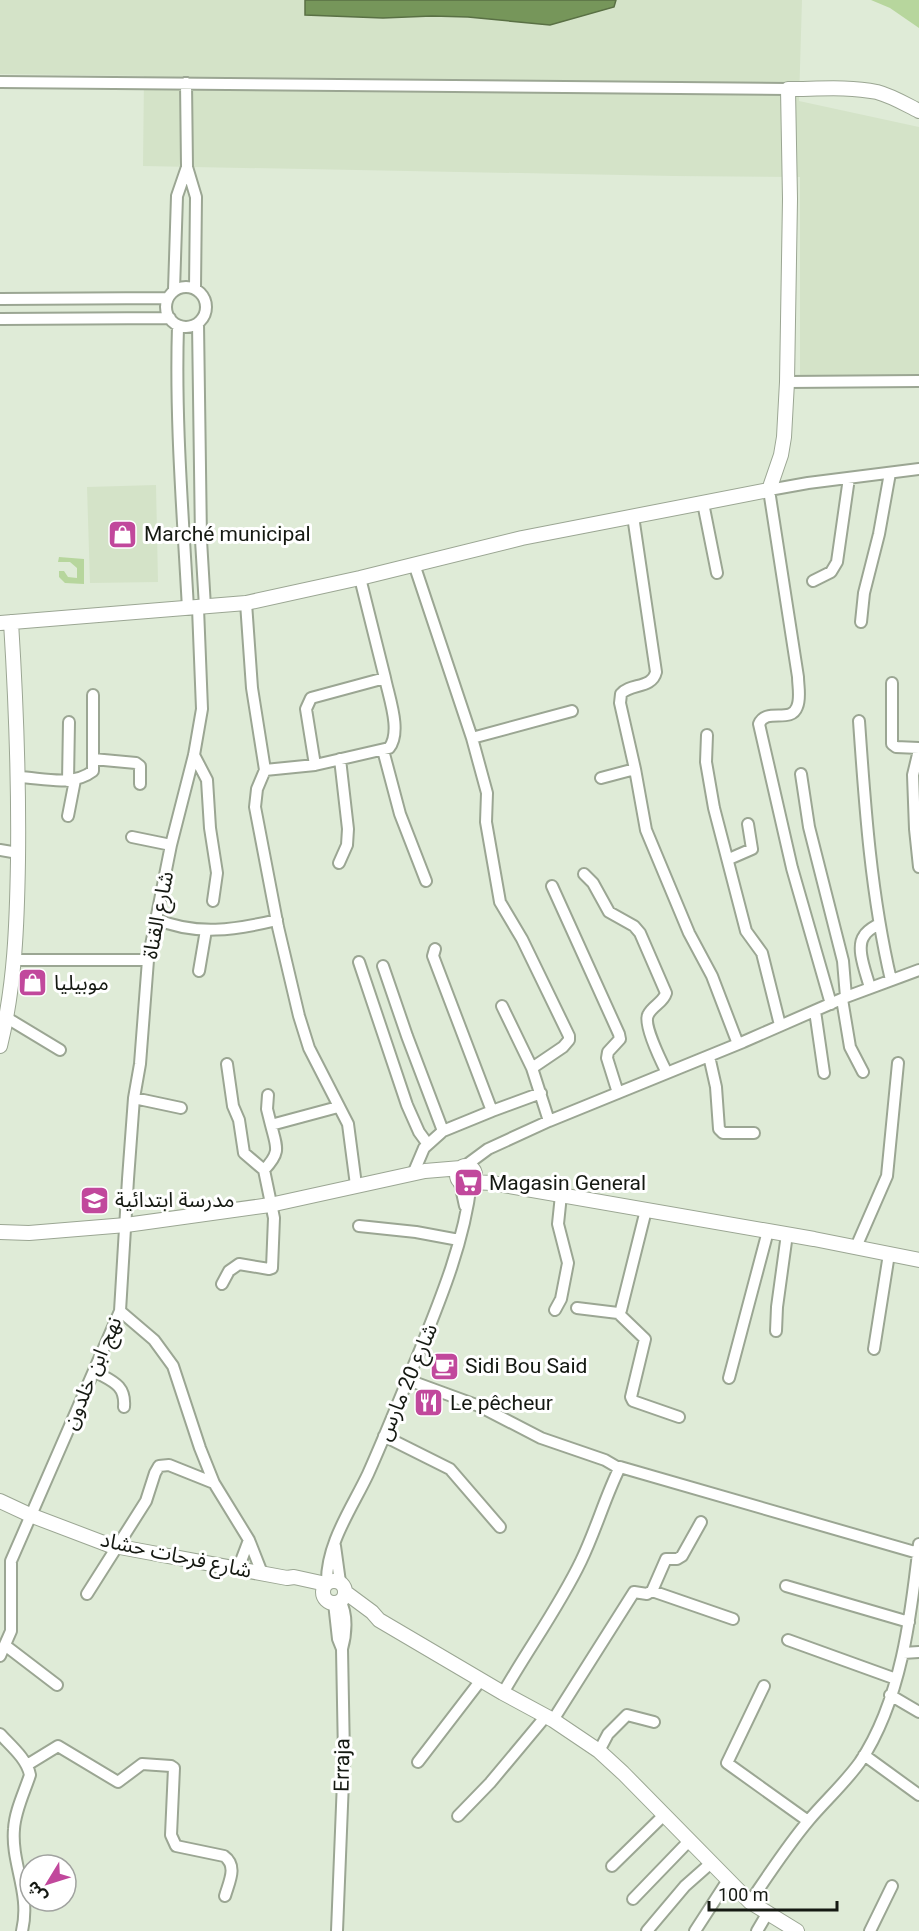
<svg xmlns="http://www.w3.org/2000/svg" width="919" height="1931" font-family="Roboto,'Noto Sans Arabic',sans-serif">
	<rect width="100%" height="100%" fill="#dfebd7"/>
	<!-- built -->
	<path fill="#d4e3c8" d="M0 0H305L306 15 383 18 432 16 468 17 550 25 614 7 616 0H802L799 101 919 127V380H800V177L674 176 143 166 144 76 0 74Z
		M156 485 158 582 90 583 87 487Z"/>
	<!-- green -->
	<path fill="#b7d69d" d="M871 0H919V28L890 8Z
		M59 557 84 559V584L65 583 59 577V571H64L68 577 77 578V568L70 562H58Z"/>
	<!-- water -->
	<path fill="#76965a" stroke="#597044" stroke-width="1.5" d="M305 0H616L614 7 550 25 468 17 432 16 383 18 305 15Z"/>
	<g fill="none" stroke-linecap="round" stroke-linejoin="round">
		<defs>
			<path id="street" d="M0 82 788 89
				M186 83 187 167 196 197 195 288
				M166 307a20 20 0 1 1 40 0a20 20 0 1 1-40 0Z
				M174 290 177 196 187 167
				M0 299 168 298
				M0 319 170 318
				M198 323 201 540 205 607
				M178 326C175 421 183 515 188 609
				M787 382 919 381
				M703 503 717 573
				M414 564 472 738
				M360 578 385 678
				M813 581 831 572 837 562 849 478
				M246 603 252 688 265 770 315 765 389 748C402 732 389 698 385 678L311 698 306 709 315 765
				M861 622 864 593 879 534 890 473
				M892 683V744L896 747 919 748
				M859 721C865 808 871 895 891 980
				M707 735 706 762 714 808 746 931 762 953 780 1025
				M383 750 400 814 426 881
				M919 750 913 775 915 829 919 867
				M194 755 207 780 210 828 217 873 213 901
				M93 759 136 763 140 766V784
				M635 769 646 830 689 933 712 976 738 1044
				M265 770 257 789 255 807 278 927 299 1016 309 1048 348 1124 356 1185
				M801 774 809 827 843 961 846 997
				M19 777C43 778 72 787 93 771V695
				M601 778 635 769 620 703 621 694C630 683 652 689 656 672L633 516
				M68 781 69 722
				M68 816 75 780
				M132 837 171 845
				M0 850 18 853
				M729 859 752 849 748 824
				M339 863 347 845 348 829 340 759
				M584 874 593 883 609 912 634 926 640 933 666 993C663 1003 652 1006 648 1015 643 1025 662 1063 667 1073
				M552 886 619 1034 620 1039 608 1052 607 1058 618 1093
				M156 919C196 936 235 930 277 920
				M435 949 433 956 492 1111 541 1093
				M15 960H148
				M359 962 407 1105 419 1132 427 1143
				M383 966 407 1036 443 1131 492 1111
				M199 971 206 930
				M870 988C867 975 855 948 864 936 867 930 874 927 879 924
				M842 999 850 1047 863 1072
				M831 1004 792 868 759 724C766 707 791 724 797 707 801 698 798 686 798 677L769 490 808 483 919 469
				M502 1006 532 1068
				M815 1011 824 1073
				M7 1018 60 1050
				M709 1056 716 1087 719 1129 723 1133H754
				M268 1095 267 1109 271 1125
				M134 1098 181 1108
				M549 1121 532 1068 563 1047 569 1040V1036L522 939 500 902 486 822 487 793 472 738 572 711
				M465 1166 488 1149 549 1121 743 1042 846 997 919 970
				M264 1170C281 1152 277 1148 271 1125L338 1107
				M413 1174 424 1148 443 1131
				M460 1183 465 1206
				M359 1226 416 1232 459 1240
				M856 1247 887 1176 898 1063
				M222 1284 229 1271 239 1264 269 1269 272 1268 274 1218 264 1170 244 1153 239 1120 233 1106 227 1064
				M577 1308 618 1313 621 1310 646 1210
				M555 1310 561 1299 568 1263 558 1224 561 1195
				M120 1311 154 1340 173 1366 200 1448 214 1483 249 1540 262 1573
				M618 1313 645 1339 631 1397 633 1401 679 1417
				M776 1331 777 1307 787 1234
				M874 1349 889 1254
				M94 1371C111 1381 126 1384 124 1407
				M729 1378 768 1231
				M408 1380 479 1406 541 1438 605 1460 617 1467H620
				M384 1436 450 1469 500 1527
				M335 1546 340 1582
				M238 1569 249 1540
				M327 1583C326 1544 352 1508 368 1474 385 1436 400 1398 416 1360 439 1303 464 1244 471 1183
				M786 1586 909 1622
				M652 1591 666 1559H677L682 1556 701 1522
				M87 1594 146 1501 155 1473 159 1466 169 1465 214 1483
				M334 1603 338 1639 342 1649
				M788 1640 896 1679
				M6 1646 57 1685
				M903 1653 919 1652
				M0 1656 11 1631V1561L120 1311 128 1179 134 1098 140 1064 148 960 171 845 194 755 202 709 198 608
				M764 1686 727 1763 808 1821
				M503 1693C528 1649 559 1607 581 1561 596 1530 605 1497 620 1467L918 1553
				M890 1695 919 1712
				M553 1720 634 1592 647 1594 652 1591 733 1619
				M0 1734C11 1746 27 1759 30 1775 24 1793 15 1811 14 1829 11 1864 31 1893 22 1931
				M599 1751 608 1734 627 1715 654 1722
				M864 1755 919 1795
				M418 1762 481 1680
				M27 1765 58 1746 118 1782 142 1764 171 1766 174 1768 171 1835 176 1846 224 1856C238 1866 229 1882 225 1896
				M458 1816 490 1783 546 1716
				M612 1866 664 1815
				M633 1899 689 1841
				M750 1902C769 1874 787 1846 809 1820 825 1801 845 1783 860 1762 901 1701 911 1616 919 1544
				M337 1931 344 1756 342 1649C346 1635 348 1614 340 1601
				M647 1931 685 1886 711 1863
				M695 1931 728 1880
				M757 1931 767 1914
				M870 1931 892 1886"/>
			<path id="secondary" d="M0 623 246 603 360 578 522 538 769 490 781 455 784 437 787 382 790 199 788 89C817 89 848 86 877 92 892 96 905 104 919 111
				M0 1046C15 985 17 923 18 860 19 780 16 702 11 622
				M457 1175a9 9 0 1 1 18 0a9 9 0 1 1-18 0Z
				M472 1182 492 1183 814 1239 919 1260
				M0 1232 29 1233 126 1225 270 1205 425 1171 461 1168
				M0 1501 30 1515 109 1545 287 1578 294 1577 326 1584
				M323 1592a11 11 0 1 1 22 0a11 11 0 1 1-22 0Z
				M345 1592 372 1612 379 1620 503 1693 553 1720 599 1751 623 1773 750 1902 797 1931"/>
		</defs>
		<!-- street casing -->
		<use href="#street" stroke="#9ba693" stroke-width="14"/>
		<!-- secondary casing -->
		<use href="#secondary" stroke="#9ba693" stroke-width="16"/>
		<!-- street -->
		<use href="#street" stroke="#fff" stroke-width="10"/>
		<!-- secondary -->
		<use href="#secondary" stroke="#fff" stroke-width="14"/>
	</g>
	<!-- icons -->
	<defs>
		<symbol id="shop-square" viewBox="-11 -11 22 22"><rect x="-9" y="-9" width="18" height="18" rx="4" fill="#c1489c" stroke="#fff"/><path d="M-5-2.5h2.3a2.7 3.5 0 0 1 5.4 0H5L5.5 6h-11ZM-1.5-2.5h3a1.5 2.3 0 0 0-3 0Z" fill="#fff"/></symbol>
		<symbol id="supermarket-square" viewBox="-11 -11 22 22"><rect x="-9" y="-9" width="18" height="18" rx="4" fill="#c1489c" stroke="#fff"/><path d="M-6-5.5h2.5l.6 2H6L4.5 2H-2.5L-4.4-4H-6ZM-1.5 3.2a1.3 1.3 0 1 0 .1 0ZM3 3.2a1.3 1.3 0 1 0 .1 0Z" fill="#fff"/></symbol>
		<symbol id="school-square" viewBox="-11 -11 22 22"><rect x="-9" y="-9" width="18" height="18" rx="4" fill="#c1489c" stroke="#fff"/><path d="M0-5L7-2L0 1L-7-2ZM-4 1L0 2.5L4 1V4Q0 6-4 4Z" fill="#fff"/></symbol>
		<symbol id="cafe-square" viewBox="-11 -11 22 22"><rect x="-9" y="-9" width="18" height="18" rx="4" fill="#c1489c" stroke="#fff"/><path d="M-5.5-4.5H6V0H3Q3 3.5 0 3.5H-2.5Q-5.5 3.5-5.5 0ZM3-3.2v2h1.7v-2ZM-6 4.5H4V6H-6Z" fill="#fff"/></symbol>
		<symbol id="restaurant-square" viewBox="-11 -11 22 22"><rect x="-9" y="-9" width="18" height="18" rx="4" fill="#c1489c" stroke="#fff"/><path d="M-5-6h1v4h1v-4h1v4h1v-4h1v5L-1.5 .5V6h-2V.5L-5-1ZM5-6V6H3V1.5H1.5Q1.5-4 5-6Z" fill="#fff"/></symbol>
	</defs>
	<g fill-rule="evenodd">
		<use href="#shop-square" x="106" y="518" width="33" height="33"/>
		<use href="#shop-square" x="16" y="966" width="33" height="33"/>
		<use href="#supermarket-square" x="452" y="1166" width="33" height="33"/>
		<use href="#school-square" x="78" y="1184" width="33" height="33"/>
		<use href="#cafe-square" x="428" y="1350" width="33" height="33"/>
		<use href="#restaurant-square" x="412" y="1386" width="33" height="33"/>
	</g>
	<g text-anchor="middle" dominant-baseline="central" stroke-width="6" stroke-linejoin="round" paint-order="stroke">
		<!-- poi labels -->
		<g font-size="21" fill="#151912" stroke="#fff" text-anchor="start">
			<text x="144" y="534">Marché municipal</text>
			<text x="54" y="983">موبيليا</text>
			<text x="489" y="1183">Magasin General</text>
			<text x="115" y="1200">مدرسة ابتدائية</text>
			<text x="465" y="1366">Sidi Bou Said</text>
			<text x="450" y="1403">Le pêcheur</text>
		</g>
		<!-- street labels -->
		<g font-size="21" fill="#151912" stroke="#fff">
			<text transform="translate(158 915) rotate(-79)">شارع القناة</text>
			<text transform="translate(92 1373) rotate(-67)">نهج ابن خلدون</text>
			<text transform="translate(407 1382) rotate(-67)">شارع 20 مارس</text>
			<text transform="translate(176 1555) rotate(12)">شارع فرحات حشاد</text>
			<text transform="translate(342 1765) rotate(-89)">Erraja</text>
		</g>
	</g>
	<!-- north arrow -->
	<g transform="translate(48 1883) rotate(232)"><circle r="28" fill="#ffffff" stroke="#a1a3a0" stroke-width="1.5"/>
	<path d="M0-4.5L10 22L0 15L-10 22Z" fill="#c1489c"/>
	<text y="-9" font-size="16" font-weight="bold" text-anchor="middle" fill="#151912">ش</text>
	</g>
	<!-- scale -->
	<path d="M709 1901v9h128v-9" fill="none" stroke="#151912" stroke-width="3"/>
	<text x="718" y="1901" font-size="18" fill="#151912" stroke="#ffffff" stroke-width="4.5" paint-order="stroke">100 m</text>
</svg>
